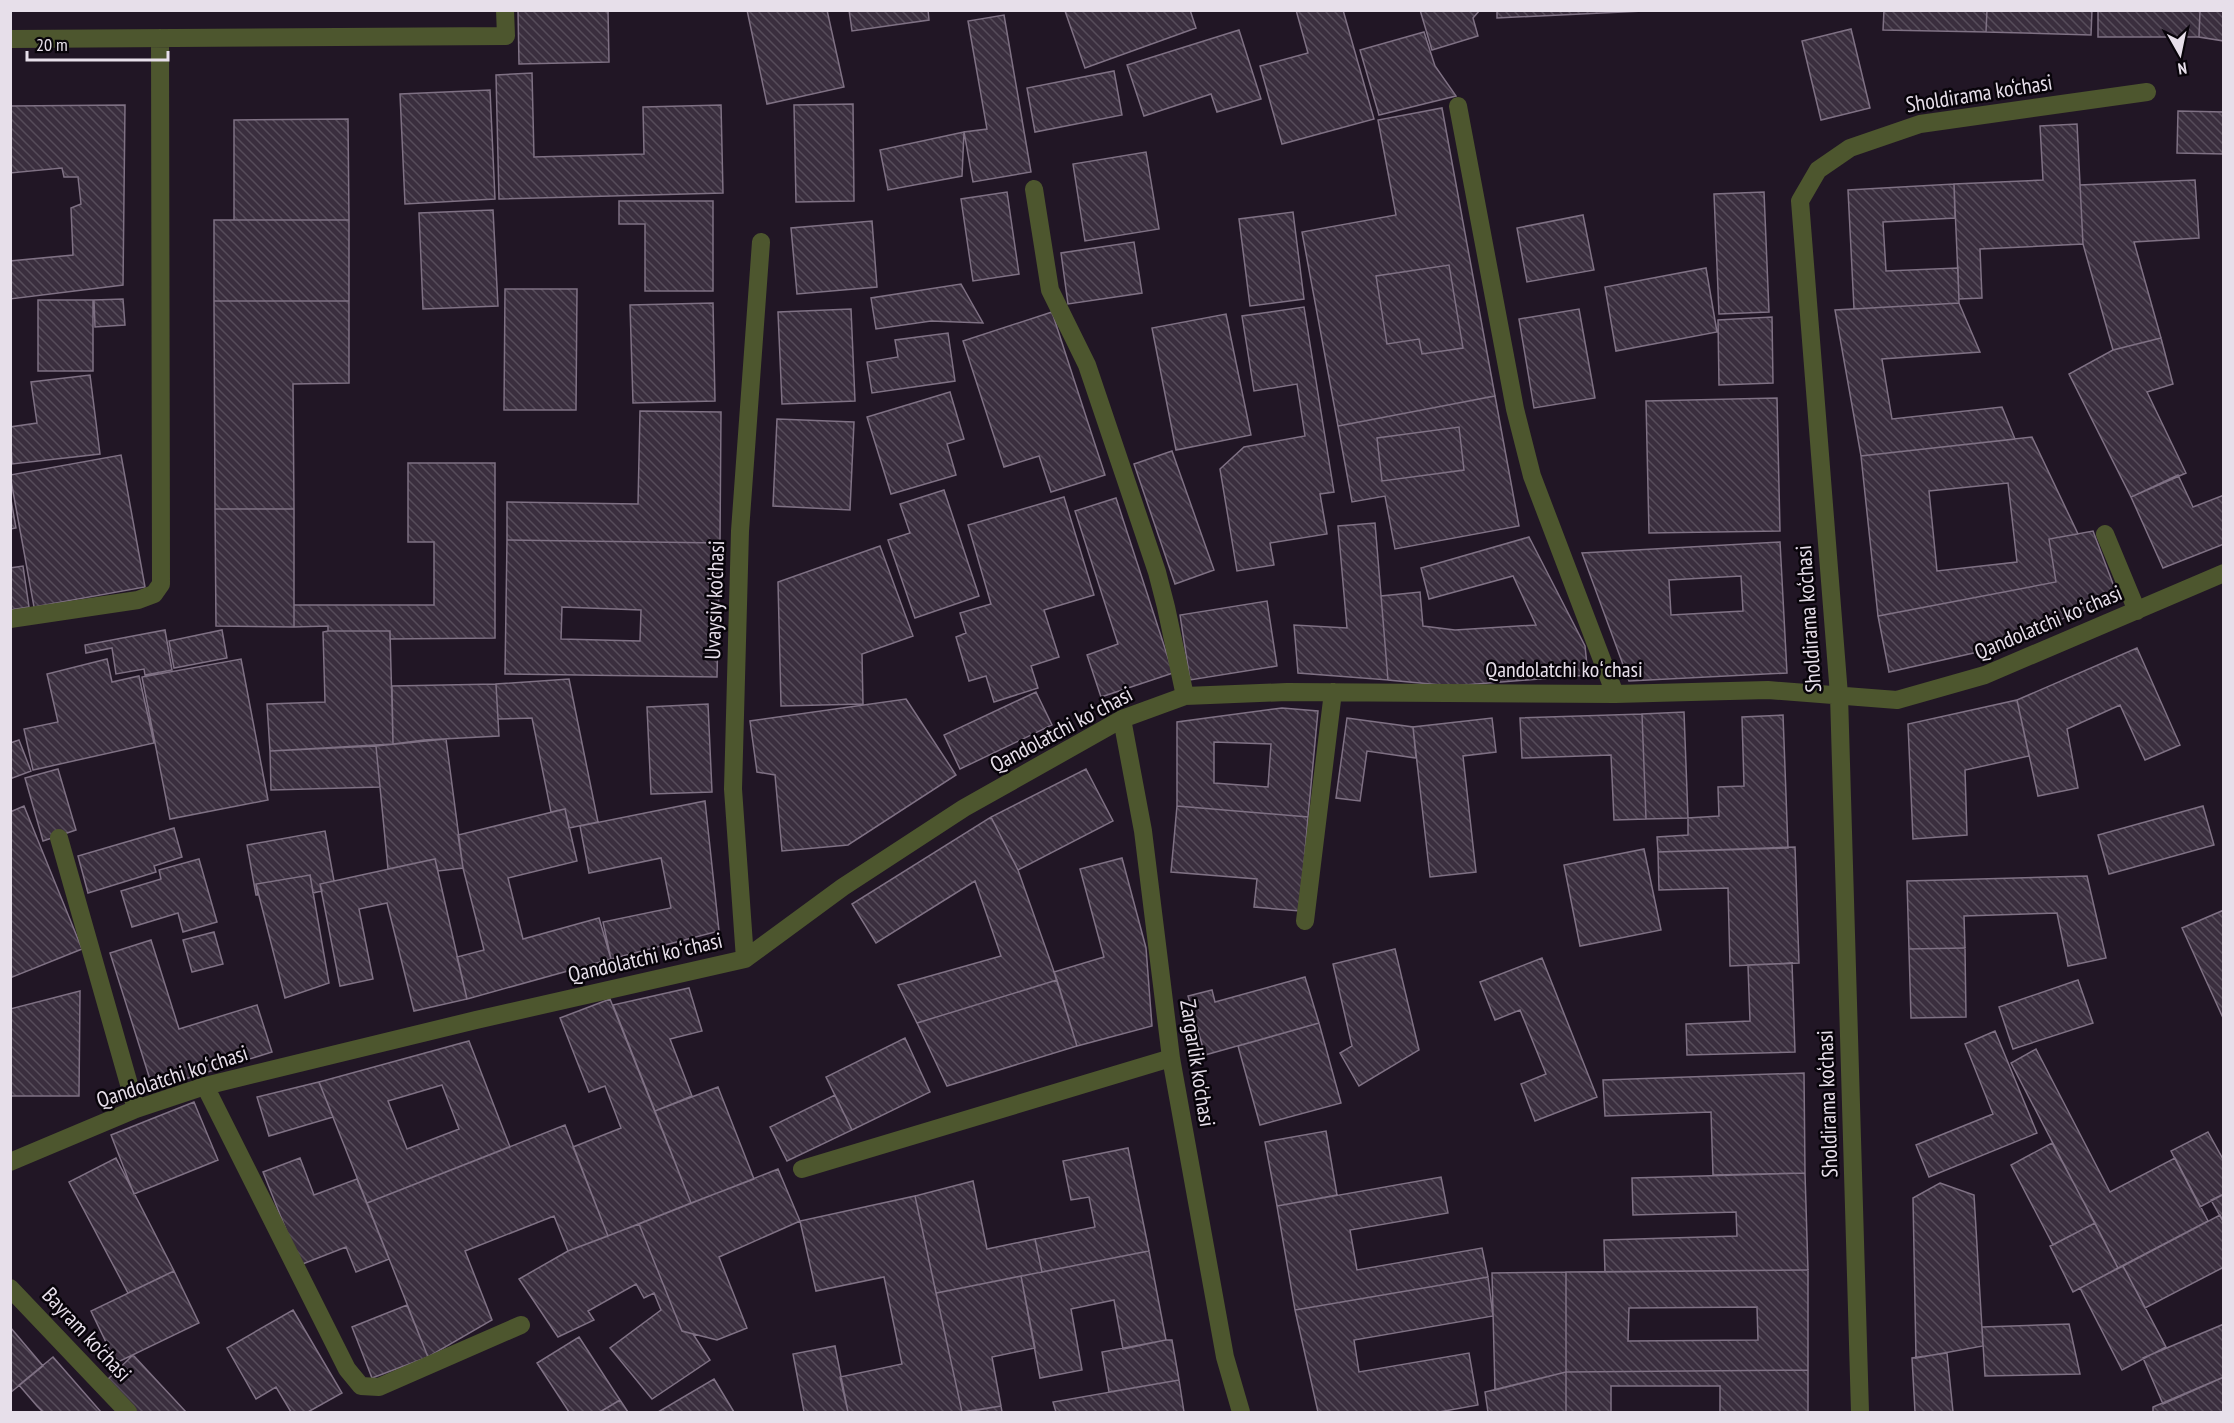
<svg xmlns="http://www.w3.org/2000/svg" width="2234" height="1423" font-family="'PT Sans Narrow',sans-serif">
	<defs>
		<pattern id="building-back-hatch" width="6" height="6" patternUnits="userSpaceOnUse" patternTransform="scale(1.5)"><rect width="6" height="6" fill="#3a2e3e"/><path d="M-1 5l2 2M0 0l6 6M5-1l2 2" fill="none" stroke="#564c5a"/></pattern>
	</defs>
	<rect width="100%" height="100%" fill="#211625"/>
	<!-- building -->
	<path fill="url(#building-back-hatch)" stroke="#7f7184" stroke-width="1.5" fill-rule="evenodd" d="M518 10H608L609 62 519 64Z
		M747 10H827L844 87 767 104Z
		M849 10H928L929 20 852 31Z
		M1190 10 1196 28 1085 68 1065 11Z
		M1296 10H1343L1374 119 1282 144 1260 66 1308 53Z
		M1420 10H1480L1473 18 1478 36 1432 50Z
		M1497 10H1643V11L1497 18Z
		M1884 10H1987L1986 32 1883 30Z
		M1987 10H2092L2091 35 1986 32Z
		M2098 10H2200L2199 37H2098Z
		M2200 10H2224V41L2199 37Z
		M1004 15 1031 172 973 182 964 132 987 129 968 21Z
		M1851 29 1870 108 1821 120 1802 41Z
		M1239 30 1261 99 1217 112 1211 94 1144 116 1127 65Z
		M1424 32 1435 66 1456 96 1379 115 1360 50Z
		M1114 71 1122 115 1035 132 1027 88Z
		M532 73 534 157 644 154 643 107 721 105 723 193 499 199 496 75Z
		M490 90 495 199 405 204 400 94Z
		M853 104 854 201 796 202 794 105Z
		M125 105 123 285 10 299V261L73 255 71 208 81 204 78 177H64L62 168 10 173V106Z
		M1442 108 1495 396 1338 426 1302 232 1396 215 1378 120ZM1449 265 1463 348 1422 354 1419 339 1387 344 1376 276Z
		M2178 111 2224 112V154L2177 153Z
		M348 119 349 220H234V120Z
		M2077 124 2083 244 1980 249 1982 298 1959 299 1954 184 2043 180 2040 126Z
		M964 132 962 176 888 190 880 150Z
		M1146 152 1159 229 1085 241 1073 164Z
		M2195 180 2199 238 2134 242 2161 338 2113 350 2083 244 2080 185Z
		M1954 184 1955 218 1883 222 1886 271 1958 268 1959 303 1854 309 1848 190Z
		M1007 192 1019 274 973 281 961 199Z
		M1764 192 1769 312 1719 314 1714 194Z
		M619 201H713V291H645V224H619Z
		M493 210 498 306 423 309 419 213Z
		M1293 212 1304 299 1250 306 1239 219Z
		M1583 215 1594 270 1527 282 1517 228Z
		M214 220H349V301H214Z
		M872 221 877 287 797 294 791 228Z
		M1134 242 1142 293 1068 304 1061 253Z
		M1449 265 1463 348 1422 354 1419 339 1387 344 1376 276Z
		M1706 268 1717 332 1616 351 1605 287Z
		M961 284 983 323 931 321 876 329 871 298Z
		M505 289H577L576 410H504Z
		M123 299 125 325 95 327 94 300Z
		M38 300H93V371H38Z
		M214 301H349V383L293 384 294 509H215Z
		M713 303 715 401 633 403 630 305Z
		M1959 303 1980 352 1882 359 1892 419 2002 407 2015 439 1861 456 1835 310Z
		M1304 307 1334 492 1320 494 1327 534 1270 543 1274 565 1237 571 1220 469 1244 447 1305 436 1297 384 1254 391 1242 316Z
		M851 309 855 401 782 404 778 312Z
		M1579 309 1595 398 1534 408 1519 319Z
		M1052 312 1105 475 1051 492 1039 456 1004 467 963 341Z
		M1226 314 1251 435 1176 450 1152 328Z
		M1772 317 1773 383 1719 385 1718 320Z
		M948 333 955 381 872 393 867 362 898 357 895 340Z
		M2161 338 2173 384 2147 392 2186 473 2131 497 2069 374 2113 350Z
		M90 375 100 454 12 464 10 427 37 423 31 382Z
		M950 392 964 439 947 444 956 475 891 494 867 417Z
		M1495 396 1519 526 1395 549 1385 496 1352 502 1338 426ZM1459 427 1464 470 1382 481 1377 438Z
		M1777 398 1780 531 1649 533 1646 401Z
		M640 411 721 412 720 543 507 540V502L638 504Z
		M777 419 854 422 850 510 773 506Z
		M1459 427 1464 470 1382 481 1377 438Z
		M2032 437 2078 534 2049 539 2056 582 1878 616 1861 456ZM2008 483 2017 562 1937 571 1929 491Z
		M1172 451 1214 570 1175 584 1134 464Z
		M121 455 145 587 34 607 10 475Z
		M408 463H495V638L390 639V631H328V626L294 627V605H434V542H408Z
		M2178 475 2193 507 2224 495V544L2163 568 2131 497Z
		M944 490 979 596 915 618 888 540 910 533 900 504Z
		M10 494 16 528 10 529Z
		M1064 497 1094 595 1044 610 1059 657 1031 666 1038 688 994 702 986 676 969 681 956 637 966 633 960 613 991 604 968 525Z
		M1116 498 1173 673 1101 697 1087 655 1118 644 1075 511Z
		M215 509H294V627L216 626Z
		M1375 523 1388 680 1298 673 1294 625 1347 628 1338 526Z
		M2093 531 2118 597 1978 652 1889 672 1878 616 2056 582 2049 539Z
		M1529 537 1585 646 1588 675 1452 686 1388 680 1381 596 1420 592 1423 626 1455 630 1536 625 1513 576 1429 599 1421 568Z
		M507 540 720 543 717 677 505 674ZM562 607 641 610 640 641 561 639Z
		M1780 542 1787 673 1629 681 1582 553ZM1741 576 1743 611 1671 615 1669 580Z
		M880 546 913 636 862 654 863 704 781 706 778 582Z
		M23 566 29 607 10 610V568Z
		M1267 601 1277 666 1190 680 1180 615Z
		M165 630 172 670 145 675 144 669 116 674 112 648 86 653 85 645Z
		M222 630 227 658 174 668 169 641Z
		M328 631H390L393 744 270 751 267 704 325 702 323 632Z
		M2137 648 2180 745 2145 760 2120 705 2067 729 2078 788 2038 796 2017 700Z
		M107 659 112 682 139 676 154 743 33 770 24 729 58 722 47 674Z
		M241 659 268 800 170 819 142 677Z
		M569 679 598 822 569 828 565 809 551 812 532 718 498 719 496 684Z
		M496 684 499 736 424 740 393 744 392 686Z
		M1036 692 1052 725 960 769 944 735Z
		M906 699 956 775 848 845 782 851 775 775 757 772 750 721Z
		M2017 700 2029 756 1965 770 1967 835 1913 839 1908 724Z
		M708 704 712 792 651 794 647 707Z
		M1282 708 1318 711 1308 817 1177 806V722ZM1214 742 1271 744 1268 787 1214 783Z
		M1684 712 1688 818 1646 819 1642 714Z
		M1642 714 1646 819 1614 820 1611 755 1522 758 1520 718Z
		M1783 715 1788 848 1658 852 1657 837 1688 835V818L1719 816 1718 787 1744 786 1742 717Z
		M1347 718 1413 727 1416 758 1367 751 1360 801 1336 798Z
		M1492 718 1496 752 1463 756 1476 872 1430 877 1413 727Z
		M446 739 463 868 438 871 435 859 388 869 376 746Z
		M19 740 31 771 10 779V743Z
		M376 746 380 787 271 790 270 751Z
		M58 769 76 830 43 841 25 778Z
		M1086 769 1113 821 1018 870 991 817Z
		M705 801 719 931 611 959 603 922 671 908 661 858 589 873 580 826Z
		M24 806 82 949 10 978V812Z
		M1177 806 1308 817 1300 911 1254 907 1257 879 1171 872Z
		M2203 806 2214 845 2109 874 2098 835Z
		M565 809 577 861 508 878 523 939 599 918 611 959 467 999 457 957 484 950 463 868 458 835Z
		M991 817 1018 870 1057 980 917 1023 898 985 1001 956 975 881 876 943 852 904Z
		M174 828 182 857 154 866 156 872 88 893 78 856Z
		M325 831 334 881 320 884 322 891 313 893 310 875 256 884 258 895H256L247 845Z
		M1795 847 1799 963 1730 966 1728 888 1659 890 1658 852Z
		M1644 849 1661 930 1580 946 1564 865Z
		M1122 858 1146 948 1152 1026 1077 1046 1054 972 1104 957 1080 869Z
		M199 859 217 922 183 932 178 913 132 927 121 891 161 879 159 870Z
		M435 859 467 999 414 1011 387 903 359 909 373 979 340 986 320 884Z
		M310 875 329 983 285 998 256 884Z
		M2087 876 2106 958 2068 966 2057 913 1964 916 1965 948 1909 949 1907 881Z
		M2224 910V1020L2182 928Z
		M214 932 223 964 192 972 183 940Z
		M151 940 179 1029 257 1005 272 1052 153 1089 110 953Z
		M1965 948 1966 1017 1911 1018 1909 949Z
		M1395 949 1419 1050 1359 1086 1340 1053 1352 1046 1333 964Z
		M1542 958 1597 1097 1535 1121 1521 1084 1546 1074 1520 1010 1495 1020 1480 982Z
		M1792 963 1795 1052 1687 1055 1686 1024 1750 1021 1748 965Z
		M1305 977 1319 1023 1205 1055 1188 996 1212 990 1215 1002Z
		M1057 980 1077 1046 947 1086 917 1023Z
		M2078 980 2093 1023 2013 1049 1999 1007Z
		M689 988 702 1031 670 1039 692 1096 655 1111 613 1005Z
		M80 991 79 1096H10V1009Z
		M610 999 691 1203 608 1236 573 1147 621 1128 605 1086 589 1092 560 1018Z
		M1319 1023 1341 1103 1260 1125 1238 1046Z
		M1995 1031 2037 1133 1929 1177 1916 1145 1993 1114 1965 1044Z
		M905 1038 930 1092 852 1130 826 1077Z
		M469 1041 510 1147 367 1203 319 1082ZM442 1085 459 1129 407 1149 388 1101Z
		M2036 1049 2110 1192 2175 1158 2208 1221 2118 1268 2011 1063Z
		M1804 1073 1805 1173 1713 1175 1711 1112 1605 1116 1603 1080Z
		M319 1082 333 1117 269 1136 257 1097Z
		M718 1087 754 1179 691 1203 655 1111Z
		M835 1095 852 1130 787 1161 770 1127Z
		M194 1102 218 1160 134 1194 111 1135Z
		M565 1125 608 1236 568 1251 554 1216 465 1251 492 1320 428 1357 367 1203Z
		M1326 1131 1337 1195 1277 1206 1265 1142Z
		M2208 1132 2224 1161V1194L2200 1207 2171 1151Z
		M2052 1143 2095 1223 2053 1245 2011 1165Z
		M1128 1148 1149 1251 1042 1272 1035 1239 1095 1227 1089 1197 1071 1200 1063 1161Z
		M116 1158 174 1271 128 1293 69 1182Z
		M300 1158 314 1195 357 1179 389 1259 356 1272 346 1247 300 1265 263 1172Z
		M778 1169 800 1221 719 1257 747 1328 717 1340 682 1331 639 1224Z
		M1805 1173 1808 1270 1605 1272 1604 1240 1737 1236 1736 1212 1633 1215 1632 1178Z
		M1441 1177 1448 1213 1350 1230 1357 1270 1482 1248 1488 1277 1295 1310 1277 1206Z
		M973 1181 987 1249 1035 1239 1042 1272 936 1293 915 1196Z
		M1940 1183 1974 1195 1983 1346 1916 1358 1913 1198Z
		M2224 1194V1223L2211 1200Z
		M915 1196 962 1412H848L840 1377 902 1364 884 1277 816 1291 800 1221Z
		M2220 1215 2224 1223V1267L2145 1308 2123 1266Z
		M2095 1223 2118 1268 2073 1292 2050 1246Z
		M639 1224 682 1331 693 1334 710 1360 652 1399 610 1348 661 1310 654 1293 644 1298 636 1284 588 1311 594 1320 558 1337 519 1279 568 1251Z
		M1149 1251 1166 1340 1123 1349 1114 1300 1071 1309 1082 1370 1040 1378 1021 1276Z
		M2123 1266 2166 1347 2122 1370 2080 1288Z
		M1808 1270V1370L1566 1372V1272ZM1757 1307 1758 1340 1628 1341 1629 1308Z
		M174 1271 199 1323 116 1363 91 1311Z
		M1566 1272V1372L1495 1390 1492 1273Z
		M1021 1276 1035 1348 992 1357 1001 1406 962 1412 936 1293Z
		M1488 1277 1493 1316 1354 1340 1359 1372 1469 1353 1478 1405 1439 1412H1318L1295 1310Z
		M407 1305 428 1357 372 1378 352 1327Z
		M293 1310 342 1393 308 1412H291L276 1387 256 1399 227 1348Z
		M2069 1324 2080 1374 1985 1376 1982 1327Z
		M2224 1324V1377L2163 1404 2143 1358Z
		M10 1327 43 1366 10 1393Z
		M579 1337 620 1400 600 1412H569L537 1363Z
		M1166 1340H1172L1179 1380 1109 1392 1102 1352Z
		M835 1346 848 1412H804L793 1354Z
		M1947 1353 1953 1412H1915L1912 1358Z
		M133 1355 186 1412H136L107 1380Z
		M53 1357 101 1412H43L37 1406 19 1385Z
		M1808 1370V1412H1720V1386H1611V1412H1566V1372Z
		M1566 1372V1412H1488L1485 1392Z
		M2224 1377V1412H2153V1407Z
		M714 1379 734 1412H658Z
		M1179 1380 1184 1412H1051H1056L1053 1402Z
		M620 1400 628 1412H600Z
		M1001 1406 1002 1412H966Z"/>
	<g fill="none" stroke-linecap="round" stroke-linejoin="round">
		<!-- minor -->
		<path stroke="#4d562e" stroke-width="18" d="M10 39 506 36 505 10
			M1458 106 1515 409 1532 476 1615 694
			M1034 189 1050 290 1087 365 1157 572 1166 607 1185 696
			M2105 534 2137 611
			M10 619 138 600 154 594 161 584 160 38
			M1122 719 1143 831 1171 1058 1225 1357 1241 1412
			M59 838 136 1109
			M1305 921 1333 692
			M745 959 733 789 740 531 761 242
			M205 1086 347 1369 361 1386 379 1387 521 1325
			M10 1162 136 1109 205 1086 476 1020 745 959 843 887 964 808 1122 719 1185 696 1287 692 1615 694 1768 690 1897 700 1985 675 2224 573
			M802 1169 1171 1058
			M10 1288 128 1412
			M1860 1412 1839 695 1800 201 1818 170 1850 148 1920 124 2147 92"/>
	</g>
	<g text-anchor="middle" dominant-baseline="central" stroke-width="5" stroke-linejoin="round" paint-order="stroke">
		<!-- street labels -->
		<g font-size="22" fill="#e7dfea" stroke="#08040a">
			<text transform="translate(1979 93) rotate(-9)">Sholdirama ko‘chasi</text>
			<text transform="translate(714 600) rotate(-88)">Uvaysiy ko'chasi</text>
			<text transform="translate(1808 619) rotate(-94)">Sholdirama ko‘chasi</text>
			<text transform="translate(2048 622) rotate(-23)">Qandolatchi koʻchasi</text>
			<text x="1564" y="669">Qandolatchi koʻchasi</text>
			<text transform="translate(1061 729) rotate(-28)">Qandolatchi koʻchasi</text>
			<text transform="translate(645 957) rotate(-13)">Qandolatchi koʻchasi</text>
			<text transform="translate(1198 1063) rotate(81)">Zargarlik ko'chasi</text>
			<text transform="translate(172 1076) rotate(-18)">Qandolatchi koʻchasi</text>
			<text transform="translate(1827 1104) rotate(-92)">Sholdirama ko‘chasi</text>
			<text transform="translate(87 1334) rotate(47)">Bayram ko'chasi</text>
		</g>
	</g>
	<!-- border -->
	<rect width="2234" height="1423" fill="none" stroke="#e7dfea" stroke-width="24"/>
	<!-- north arrow -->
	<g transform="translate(2180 54) rotate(171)" stroke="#08040a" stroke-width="4.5" paint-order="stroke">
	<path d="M0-4.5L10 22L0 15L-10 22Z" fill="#e7dfea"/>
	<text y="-9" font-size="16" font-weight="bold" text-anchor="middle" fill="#e7dfea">N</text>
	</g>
	<!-- scale -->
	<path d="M27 51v9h141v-9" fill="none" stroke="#e7dfea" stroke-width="3"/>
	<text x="36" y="51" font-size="18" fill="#e7dfea" stroke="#08040a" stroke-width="4.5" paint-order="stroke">20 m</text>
</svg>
